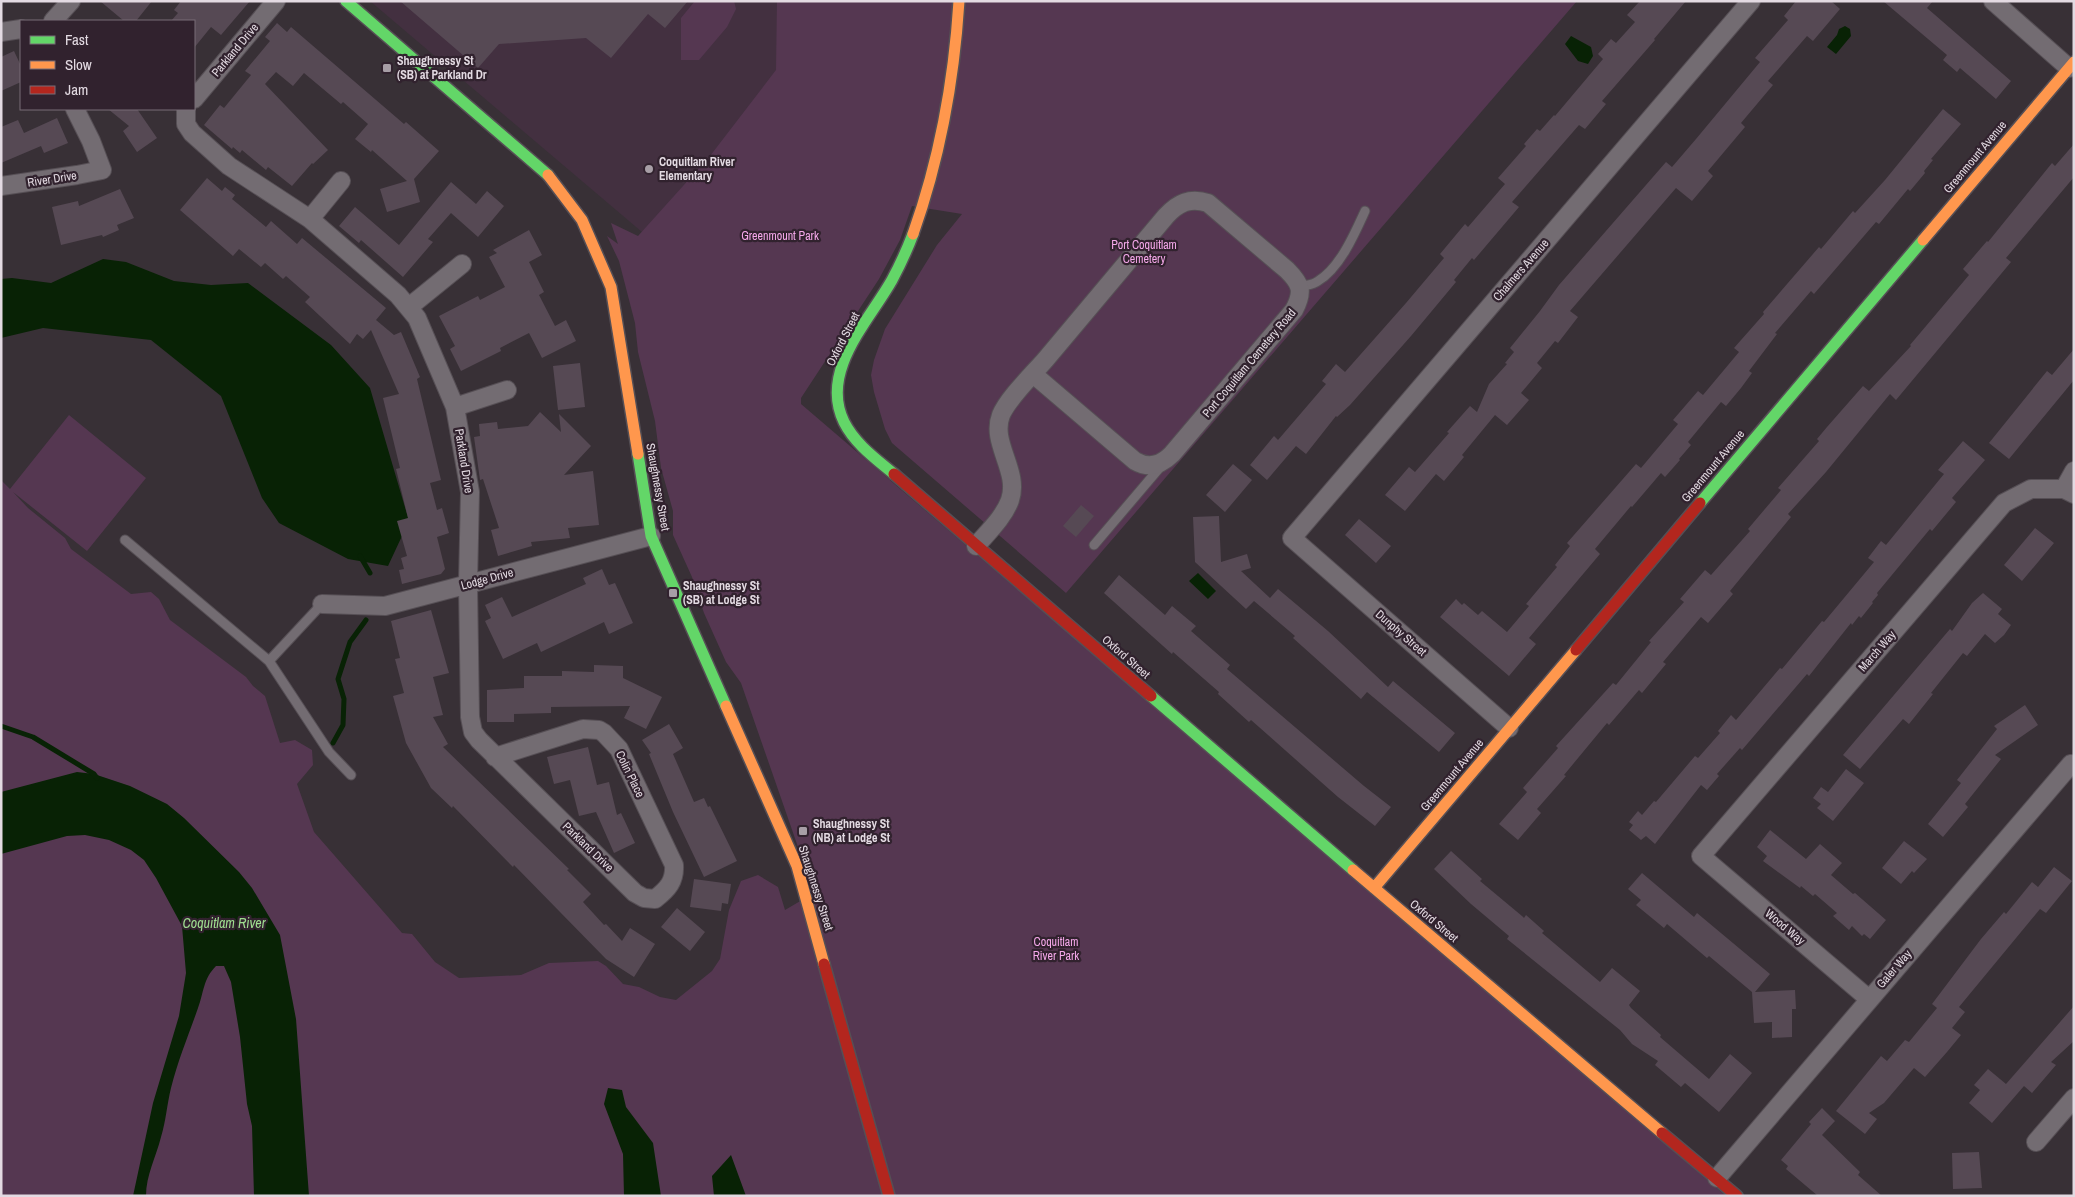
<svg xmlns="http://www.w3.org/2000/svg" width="2075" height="1197" font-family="'Archivo Narrow',sans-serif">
	<rect width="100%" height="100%" fill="#383036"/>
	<!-- built -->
	<path fill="#433040" d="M370 1H817L812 50 662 249Z"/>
	<!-- green -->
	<path fill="#553751" d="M695 1H734L736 9 727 27 699 60H681V18Z
		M777 1H1577L1066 593 892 443 885 429 874 392 871 375 874 360 885 329 937 245 962 214 912 206 900 240 879 279 801 398V404L1726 1196H1V480L10 489 69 415 146 478 87 551 13 492 28 508 65 538 71 549 131 594 151 592 159 599 170 620 246 677 253 686 265 696 280 743 295 740 312 750 313 765 297 784 314 832 402 933 412 934 435 962 459 978 521 975 549 963 598 961 606 966 623 984 639 987 660 997 676 1000 712 971 720 959 729 910 741 881 758 875 778 887 785 910 814 893 741 683 726 662 704 613 692 577 673 535V511L661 468 655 421 638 352 635 323 619 261 607 236 618 244 611 223 638 236 710 156 776 70Z"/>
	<!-- water -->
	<path fill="#082205" d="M1845 26 1850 29 1851 36 1836 54 1827 47 1837 35 1839 29Z
		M1571 36 1591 47 1593 56 1588 64 1578 61 1565 44Z
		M103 259 126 262 174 281 211 285 248 283 331 345 370 388 409 521 388 566 348 559 279 523 262 498 221 396 151 340 43 328 1 338V279L12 278 51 283Z
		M1198 573 1216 591 1208 599 1189 581Z
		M77 772 94 774 130 786 167 804 184 818 239 872 252 888 280 935 296 1019 309 1196H254L252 1126 247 1104 240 1037 231 982 224 966H216C203 979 204 992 198 1008 189 1034 178 1060 171 1088 167 1104 166 1121 161 1137 156 1157 146 1175 146 1196H133L153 1103 179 1016 186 973 182 926 156 878 144 860 131 850 109 840 85 835 67 836 1 854V792Z
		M608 1088 622 1090 626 1107 653 1143 661 1196H624L623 1154 604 1104Z
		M731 1155 746 1196H714L712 1176Z"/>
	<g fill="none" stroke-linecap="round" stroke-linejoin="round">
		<!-- stream -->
		<path stroke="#082205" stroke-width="5" d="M360 556 370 573
			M1 726 33 737 94 774 97 778
			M333 743 343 725 344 699 338 679 350 642 366 620"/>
	</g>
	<!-- building -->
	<path fill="#564954" d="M100 1H152L136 21H124Z
		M181 1H250L221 35 211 27 194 48V21H171L178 13 174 10Z
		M400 1H688L665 28 648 14 611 58 586 38 499 44 478 68Z
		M1640 1H1686L1654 39 1655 40 1602 101 1606 104 1585 129 1579 125 1512 202 1519 207 1474 260 1472 258 1454 280 1456 282 1411 336 1350 405 1337 417 1336 416 1306 454 1296 446 1267 480 1250 465 1274 436 1278 440 1326 384 1322 381 1336 364 1345 372 1406 303 1444 258 1440 254 1465 224 1468 227 1505 184 1498 178 1526 146 1524 144 1537 129 1540 131 1554 115 1555 116 1603 59 1598 54 1611 39 1616 43 1635 22 1627 15Z
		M1796 1H1831L1840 9 1813 41 1807 36 1768 81 1773 85 1741 123 1745 127 1708 171 1713 176 1692 201 1676 188 1570 311 1578 317 1558 343 1555 341 1537 363 1542 368 1521 393 1529 400 1507 425 1495 415 1462 455 1464 457 1444 481 1436 474 1405 511 1385 495 1409 467 1415 472 1449 433 1447 432 1470 406 1477 412 1489 384 1507 364 1505 363 1514 352 1510 348 1540 311 1559 285 1666 162 1672 167 1696 139 1760 62 1755 58 1788 20 1784 16Z
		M1883 1H1933L1927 8 2011 81 1996 99 1960 68 1957 72 1943 60 1947 55Z
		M277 23 287 32 291 27 404 124 406 122 439 151 414 179 420 202 387 212 380 189 407 181 372 150 371 152 355 139 368 124 343 102 341 104 304 73 293 86 276 72 265 84 328 150 313 164 312 163 292 186 268 167 266 170 242 150 240 153 233 147 232 149 204 125 220 105 224 108 251 75 245 71 270 41 265 37Z
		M14 51 21 66V82L1 91V57Z
		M108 109H137L157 138 137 152 123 131 129 126Z
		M1943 109 1961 124 1931 159 1933 160 1924 171 1925 173 1910 191 1908 189 1879 224 1876 222 1814 294 1811 291 1775 333 1777 334 1749 371 1752 373 1741 388 1726 406 1721 402 1688 442 1691 445 1679 459 1680 460 1665 477 1661 473 1632 507 1631 506 1595 549 1600 554 1529 638 1536 644 1509 676 1440 617 1456 599 1462 605 1464 603 1478 615 1482 611 1507 632 1529 606 1526 604 1557 567 1555 565 1570 546 1567 543 1636 464 1641 468 1678 424 1673 420 1698 391 1703 395 1739 352 1734 348 1764 314 1763 312 1819 247 1821 249 1853 211 1855 213 1885 180Z
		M57 118 68 143 44 153 41 146 1 163V127L18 120 24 133Z
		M2074 144V177L2006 258 2011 262 1896 400 1890 394 1826 472 1788 514 1791 517 1730 591 1733 594 1708 623 1701 617 1663 662 1666 664 1642 693 1639 690 1609 725 1607 723 1564 775 1566 776 1537 809 1541 813 1518 840 1499 824 1527 792 1523 788 1558 748 1556 746 1613 683 1616 685 1651 642 1649 641 1684 602 1680 599 1705 570 1711 575 1750 531 1748 529 1781 490 1778 488 1819 441 1817 439 1827 427 1863 386 1869 391 1911 346 1910 345 1969 275 1963 269 1987 241 1988 242 2052 163 2055 166Z
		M207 178 222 191 225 187 235 195 232 199 266 227 271 221 297 244 302 238 386 308 376 320 394 335 401 332 420 377 417 379 441 480 430 483 437 510 442 508 449 533 437 537 445 569 441 574 402 584 399 570 404 569 401 558 407 556 397 521 408 518 396 469 400 468 383 398 399 394 371 330 363 339 357 334 350 344 305 302 310 297 286 276 283 279 265 263 261 267 239 249 233 256 180 210Z
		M451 182 476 204 487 191 504 206 478 237 451 213 428 239 433 242 403 277 361 240 359 243 339 226 355 207 399 245Z
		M120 189 134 218 117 225 119 230 103 237 102 235 61 245 52 207 78 201 79 206Z
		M529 230 542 255 529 262 544 292 539 295 555 326 566 320 576 341 542 358 529 333 500 348 501 351 461 371 450 349 455 346 439 316 478 296 480 300 505 287 489 257 497 253 493 250Z
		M2074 349V380L2009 459 1989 443 2047 371 2052 375Z
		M580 363 585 407 558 410 553 366Z
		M540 412 561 432 559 414 591 446 564 475 593 471 599 525 568 528 570 538 531 542 532 546 498 556 491 530 499 528 483 479 480 480 474 437 480 436 479 424 497 422 498 429 528 426Z
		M1963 441 1985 460 1952 498 1956 502 1932 531 1930 529 1877 593 1878 595 1872 602 1873 603 1861 618 1859 616 1852 625 1851 623 1809 676 1807 674 1742 750 1740 748 1717 774 1719 776 1707 790 1701 785 1655 844 1646 836 1641 840 1629 830 1633 825 1629 822 1638 811 1642 815 1654 801 1656 802 1695 756 1698 758 1720 733 1718 731 1731 715 1736 720 1780 668 1782 669 1822 621 1824 622 1874 562 1868 558 1881 541 1886 545 1944 474 1938 470Z
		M1233 464 1252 480 1225 512 1206 495Z
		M1081 505 1094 516 1076 537 1063 526Z
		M1219 516 1221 562 1247 554 1251 568 1241 571 1270 598 1278 589 1328 631 1388 687 1393 681 1455 733 1439 752 1367 692 1361 699 1293 638 1295 636 1254 601 1246 609 1195 562 1193 517Z
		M1359 519 1391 546 1376 563 1345 535Z
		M2035 528 2054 543 2022 581 2004 565Z
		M602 569 609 585 615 583 633 623 609 634 604 622 541 652 537 643 503 659 485 621 491 618 485 605 502 597 512 617 586 584 583 578Z
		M1119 575 1165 615 1172 606 1196 626 1191 631 1230 665 1227 669 1364 786 1391 807 1375 826 1338 797 1251 720 1249 722 1218 694 1219 692 1173 652 1172 654 1104 593Z
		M1983 593 2002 609 1998 614 2011 625 2004 635 1995 643 1985 634 1967 656 1963 653 1931 693 1933 694 1909 724 1903 719 1860 769 1843 755 1950 629 1952 631 1972 603Z
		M431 610 449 673 433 677 443 715 433 717 448 744 443 747 569 869 567 870 591 894 583 902 604 925 606 924 622 941 630 928 655 944 634 977 606 959 514 865 513 867 453 806 452 808 431 788 406 743 393 696 404 693 395 659 400 658 391 621Z
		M594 665 623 666V678L662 697 646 729 624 718 630 706 551 707V713L514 714V722H487V690L524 688V676H562V671L594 672Z
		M2025 705 2038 725 1995 755 2001 759 1965 804 1968 807 1943 837 1928 824 1961 783 1957 780 1997 729 1994 726Z
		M669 724 683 748 673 754 694 802 704 798 708 807 710 806 737 861 704 877 673 812 649 754 651 753 642 740Z
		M588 747 597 785 609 782 617 815 621 813 635 843 614 853 596 812 579 816 570 780 554 784 547 757Z
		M1846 769 1864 783 1833 821 1817 808 1821 804 1813 798 1821 787 1828 792Z
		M1770 830 1806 859 1820 844 1842 863 1831 875 1853 894 1855 893 1886 920 1870 939 1864 934 1862 936 1852 926 1849 930 1833 916 1837 913 1815 894 1813 896 1801 886 1800 888 1763 861 1767 856 1757 847Z
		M1904 841 1927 859 1914 873 1912 871 1901 884 1882 868Z
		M1451 851 1482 879 1480 881 1522 916 1524 918 1526 915 1544 931 1542 933 1600 982 1612 968 1640 991 1629 1005 1631 1008 1661 1035 1660 1037 1709 1079 1730 1054 1752 1073 1719 1112 1685 1083 1681 1087 1655 1065 1658 1061 1632 1044 1620 1030 1507 939 1509 936 1471 904 1434 869Z
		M2054 867 2072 881 2046 913 2040 909 1959 1007 1965 1012 1952 1028 1961 1035 1947 1052 1925 1077 1914 1068 1884 1103 1869 1113 1877 1119 1865 1134 1836 1111 1881 1056 1887 1061 1905 1040 1909 1042 1937 1008 1932 1004 1981 939 2004 912 2006 914 2032 882 2038 887Z
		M1642 873 1694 917 1697 913 1770 974 1755 992 1795 990 1796 1009H1792V1037L1772 1038V1022L1754 1023 1752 992 1709 956 1707 958 1667 924 1664 928 1636 905 1641 900 1628 889Z
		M694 879 731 884 728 904 722 903 721 911 690 907Z
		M677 908 705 932 690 951 661 927Z
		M2074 1006V1041L2051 1062 2056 1065 2032 1093 2024 1086 1992 1123 1969 1103 1980 1090 1974 1085 1988 1069 2006 1084Z
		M1822 1108 1835 1121 1822 1135 1860 1172 1858 1175 1882 1196H1818L1786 1169 1788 1166 1781 1160 1811 1124 1809 1122Z
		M1979 1152 1982 1188 1953 1189 1952 1153Z"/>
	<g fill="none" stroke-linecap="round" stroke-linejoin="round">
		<defs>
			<path id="lane" d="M1300 287C1306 285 1313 285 1318 281 1340 268 1355 233 1365 211
				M125 540 269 661 322 604
				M1094 545 1162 465
				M269 661 329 752 351 775"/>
			<path id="street" d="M1993 1 2069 68
				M53 21 71 1
				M1 32 21 29
				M194 99 276 1
				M186 109V124L192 133 229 166 310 219 398 295 417 318 455 407 470 492 468 584 470 717 473 732 479 740 635 893 644 898 655 899C668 889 675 881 674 865L619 749 604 733 599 730 583 729 495 757
				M1 186 77 175 102 170 91 141 75 109
				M310 219 341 181
				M409 307 462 264
				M455 407 507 390
				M2064 489 2074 471
				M976 546C988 532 1004 517 1010 500 1020 471 990 443 1001 415 1008 398 1034 373 1046 359 1086 311 1126 264 1166 216 1178 203 1190 197 1208 203L1287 270C1301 284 1304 291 1294 310L1172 454C1161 465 1149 469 1135 461L1033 374
				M322 604 385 606 651 536
				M1509 728 1292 538 1751 1
				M1869 999 1701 856 2004 503 2031 489H2064L2074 494
				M2036 1142 2074 1098
				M1717 1178 2071 764 2074 766"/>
			<path id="fast" d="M346 1 548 175
				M638 454 651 536 726 706
				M894 474C876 459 855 444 844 422 819 371 869 321 892 280 900 265 907 250 913 234
				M1700 503 1923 240
				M1151 696 1353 870"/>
			<path id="slow" d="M548 175 582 220 611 287 638 454
				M913 234C940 158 954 81 959 1
				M1923 240 2074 62
				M726 706 797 866 824 964
				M1353 870 1662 1133
				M1374 888 1576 650"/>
			<path id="jam" d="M894 474 1151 696
				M1576 650 1700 503
				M824 964 889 1196
				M1662 1133 1737 1196"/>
		</defs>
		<!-- lane casing -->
		<use href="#lane" stroke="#564f55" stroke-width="11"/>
		<!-- street casing -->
		<use href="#street" stroke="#564f55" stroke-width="20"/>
		<!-- fast casing -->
		<use href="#fast" stroke="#564f55" stroke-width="14"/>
		<!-- slow casing -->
		<use href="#slow" stroke="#564f55" stroke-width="14"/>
		<!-- jam casing -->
		<use href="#jam" stroke="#564f55" stroke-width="14"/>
		<!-- lane -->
		<use href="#lane" stroke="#736c72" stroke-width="9"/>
		<!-- street -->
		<use href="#street" stroke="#736c72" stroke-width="18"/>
		<!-- fast -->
		<use href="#fast" stroke="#63d668" stroke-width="11"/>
		<!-- slow -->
		<use href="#slow" stroke="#ff974d" stroke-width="11"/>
		<!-- jam -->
		<use href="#jam" stroke="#b3261e" stroke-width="11"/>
	</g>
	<!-- markers -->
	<g fill="#a79ea6" stroke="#31222e" stroke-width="2">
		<rect x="382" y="63" width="10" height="10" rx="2.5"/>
		<circle cx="649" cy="169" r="5"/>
		<rect x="668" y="588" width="10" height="10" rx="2.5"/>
		<rect x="798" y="826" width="10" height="10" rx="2.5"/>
	</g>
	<g text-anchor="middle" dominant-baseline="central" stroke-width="4.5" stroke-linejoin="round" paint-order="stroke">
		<!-- street labels -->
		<g font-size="12" fill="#e3dae2" stroke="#31222e">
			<text transform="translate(235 50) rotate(-50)">Parkland Drive</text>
			<text transform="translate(1975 157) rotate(-50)">Greenmount Avenue</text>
			<text transform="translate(52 179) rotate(-9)">River Drive</text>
			<text transform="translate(1521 270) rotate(-49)">Chalmers Avenue</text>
			<text transform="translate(843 339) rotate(-63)">Oxford Street</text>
			<text transform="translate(1249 363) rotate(-50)">Port Coquitlam Cemetery Road</text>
			<text transform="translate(464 461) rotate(81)">Parkland Drive</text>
			<text transform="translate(1713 466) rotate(-50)">Greenmount Avenue</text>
			<text transform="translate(658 487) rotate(80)">Shaughnessy Street</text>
			<text transform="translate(487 579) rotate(-15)">Lodge Drive</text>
			<text transform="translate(1401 633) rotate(41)">Dunphy Street</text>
			<text transform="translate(1877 651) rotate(-49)">March Way</text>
			<text transform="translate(1126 657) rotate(41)">Oxford Street</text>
			<text transform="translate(630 774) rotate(64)">Colin Place</text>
			<text transform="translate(1452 775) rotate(-50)">Greenmount Avenue</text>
			<text transform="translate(588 847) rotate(44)">Parkland Drive</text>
			<text transform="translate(816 888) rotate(72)">Shaughnessy Street</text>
			<text transform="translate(1434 921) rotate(40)">Oxford Street</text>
			<text transform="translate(1785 927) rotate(40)">Wood Way</text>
			<text transform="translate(1894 969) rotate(-49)">Galer Way</text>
		</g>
		<!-- poi labels -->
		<g font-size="12" font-weight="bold" fill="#e3dae2" stroke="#31222e" text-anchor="start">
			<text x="397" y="61">Shaughnessy St<tspan x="397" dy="14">(SB) at Parkland Dr</tspan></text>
			<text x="659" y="162">Coquitlam River<tspan x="659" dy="14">Elementary</tspan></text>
			<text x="683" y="586">Shaughnessy St<tspan x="683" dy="14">(SB) at Lodge St</tspan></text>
			<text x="813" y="824">Shaughnessy St<tspan x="813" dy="14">(NB) at Lodge St</tspan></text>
		</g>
		<!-- park labels -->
		<g font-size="12" fill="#f5a8ea" stroke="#31222e">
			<text x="780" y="236">Greenmount Park</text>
			<text x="1144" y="245">Port Coquitlam<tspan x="1144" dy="14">Cemetery</tspan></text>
			<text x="1056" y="942">Coquitlam<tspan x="1056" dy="14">River Park</tspan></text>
		</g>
		<!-- water labels -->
		<g font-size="14" font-style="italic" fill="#9fdd90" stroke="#31222e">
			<text x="224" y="923">Coquitlam River</text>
		</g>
	</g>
	<!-- border -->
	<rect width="2075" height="1197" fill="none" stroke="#e3dae2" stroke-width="5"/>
	<!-- legend -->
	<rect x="20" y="20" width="175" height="90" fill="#31222e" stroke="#786c76"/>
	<rect x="30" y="36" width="25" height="8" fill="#63d668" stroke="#786c76"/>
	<text x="65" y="45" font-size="15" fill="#e3dae2">Fast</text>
	<rect x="30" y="61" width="25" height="8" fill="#ff974d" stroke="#786c76"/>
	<text x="65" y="70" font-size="15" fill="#e3dae2">Slow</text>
	<rect x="30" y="86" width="25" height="8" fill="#b3261e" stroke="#786c76"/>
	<text x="65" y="95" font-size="15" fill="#e3dae2">Jam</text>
</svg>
